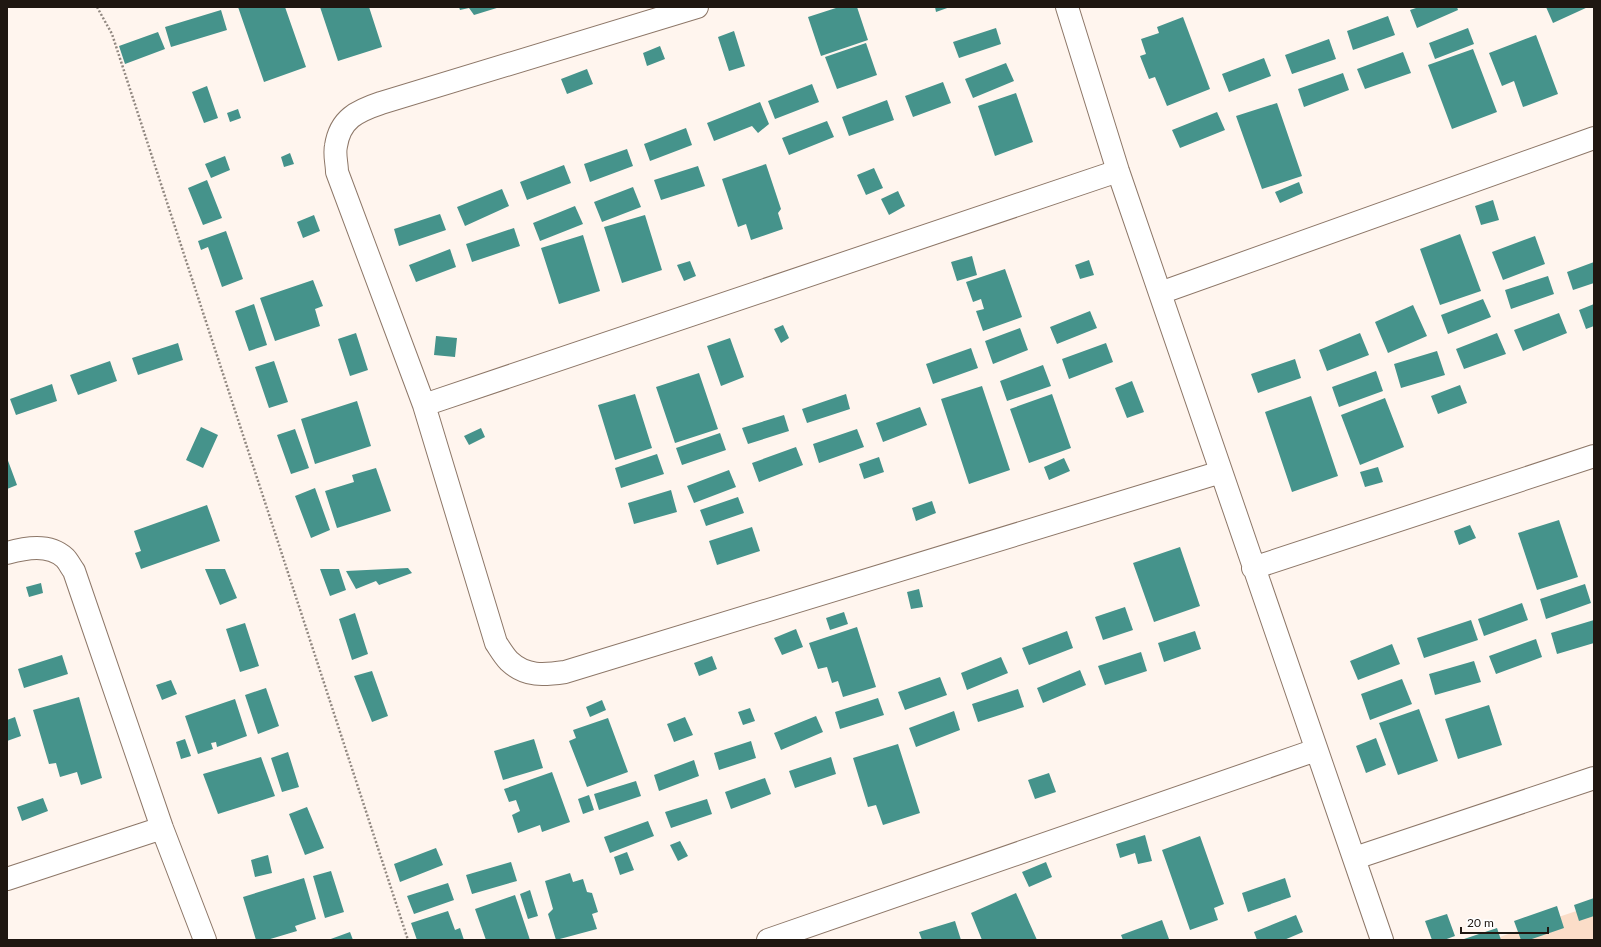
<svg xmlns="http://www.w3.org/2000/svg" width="1601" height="947" font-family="Lato,sans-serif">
	<rect width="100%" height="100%" fill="#fff5ee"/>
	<!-- green -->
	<path fill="#fbddc8" d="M1594 905V940H1491Z"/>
	<!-- building -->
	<path fill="#45938b" d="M238 7H285L306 67 264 82Z
		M320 7H369L382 47 338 61Z
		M459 7H500L474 15 469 8 460 10Z
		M839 7H857L868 40 821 56 808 17Z
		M935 7H950L936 12Z
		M1419 7H1457L1458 10 1417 28 1410 10Z
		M1546 7H1588L1553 23Z
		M221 10 227 30 171 47 165 27Z
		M1388 16 1395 35 1353 50 1347 31Z
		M1183 17 1210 89 1167 106 1155 77 1149 79 1140 56 1146 54 1141 39 1159 33 1157 27Z
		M996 28 1001 44 959 58 953 42Z
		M1468 28 1474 44 1435 59 1429 43Z
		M734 31 745 66 729 71 718 37Z
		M158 32 165 49 125 64 119 46Z
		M1536 35 1558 94 1523 107 1514 81 1502 86 1489 53Z
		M1329 39 1336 59 1292 74 1285 55Z
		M866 43 877 75 837 89 825 57Z
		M660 46 665 59 647 66 643 53Z
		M1473 49 1497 112 1452 129 1428 65Z
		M1403 52 1411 73 1365 89 1357 69Z
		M1264 58 1271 76 1229 92 1222 74Z
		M1006 63 1014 81 973 98 965 79Z
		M587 69 593 84 567 94 561 79Z
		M1343 73 1349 90 1304 107 1298 89Z
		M943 82 951 103 913 117 905 96Z
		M812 84 819 102 775 119 768 101Z
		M207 86 218 118 204 123 192 92Z
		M1016 93 1033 142 995 156 978 106Z
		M887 100 894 120 849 136 842 117Z
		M760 102 769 124 758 133 752 126 714 141 707 123Z
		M1277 103 1302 176 1262 189 1236 116Z
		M238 109 241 118 230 122 227 113Z
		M1217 112 1225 130 1180 148 1172 130Z
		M827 121 834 137 789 155 782 138Z
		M686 128 692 145 650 161 644 144Z
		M627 149 633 166 590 182 584 164Z
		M290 153 294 164 284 167 281 157Z
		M225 156 230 170 211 178 205 164Z
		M766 164 781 209 778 213 783 229 751 240 746 224 738 227 722 179Z
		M564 165 571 183 527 200 520 182Z
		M698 166 705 186 661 200 654 180Z
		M874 168 883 188 866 195 857 175Z
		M207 180 222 218 203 225 188 188Z
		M1299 182 1303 193 1280 203 1275 192Z
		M633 187 641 207 602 222 594 202Z
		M502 189 509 206 465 226 457 207Z
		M898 191 905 206 889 215 881 199Z
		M1493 200 1499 220 1481 225 1475 206Z
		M575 206 583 224 540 241 533 223Z
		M440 214 446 230 399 246 394 229Z
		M314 215 320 231 303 238 297 222Z
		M645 215 662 270 622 283 604 227Z
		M514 228 520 246 472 262 466 244Z
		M226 231 243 279 222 287 208 247 201 250 198 241Z
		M1460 234 1481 291 1440 305 1420 249Z
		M583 235 600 291 559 304 541 248Z
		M1535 236 1545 264 1503 280 1492 252Z
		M450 249 456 267 416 282 409 265Z
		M972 256 977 275 957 281 951 262Z
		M1089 260 1094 275 1080 279 1075 265Z
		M690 261 696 276 684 281 677 265Z
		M1594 262V283L1573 290 1567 272Z
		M1005 269 1022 317 983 331 976 311 984 309 981 299 973 302 966 282Z
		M1548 276 1554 294 1511 309 1505 290Z
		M313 280 323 306 315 309 320 326 275 341 260 298Z
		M1483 299 1491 317 1448 334 1441 315Z
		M254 304 267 345 249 351 235 311Z
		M1594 304V326L1586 329 1579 310Z
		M1413 305 1427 336 1388 353 1375 322Z
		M1090 311 1097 328 1057 344 1050 327Z
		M1559 313 1567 333 1523 351 1514 330Z
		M783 325 789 338 781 343 774 329Z
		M1020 328 1028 350 993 364 985 341Z
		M356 333 368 370 350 376 338 339Z
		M1360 333 1369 355 1327 371 1319 350Z
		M1497 333 1506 354 1464 369 1456 349Z
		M436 336 457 338 455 357 434 355Z
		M730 338 744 377 721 386 707 346Z
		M178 343 183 360 138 375 132 358Z
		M1106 343 1113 362 1069 379 1062 359Z
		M971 348 978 368 933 384 926 364Z
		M1437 351 1445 375 1401 388 1394 364Z
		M1295 359 1301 378 1258 393 1251 374Z
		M110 361 117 381 78 395 70 375Z
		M274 361 288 402 269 408 255 367Z
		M1043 365 1051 386 1007 401 1000 381Z
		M1376 371 1383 391 1339 407 1332 387Z
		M699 373 718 429 675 443 656 387Z
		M1132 381 1144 412 1127 418 1115 388Z
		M52 384 57 401 16 415 10 399Z
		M1460 385 1467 403 1438 414 1431 396Z
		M982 386 1010 470 969 484 941 399Z
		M635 394 652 448 615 460 598 405Z
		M846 394 850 409 807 423 802 409Z
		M1052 394 1071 448 1029 463 1010 409Z
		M1311 396 1338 476 1292 492 1265 412Z
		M1385 398 1404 447 1360 465 1341 415Z
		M357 401 371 446 315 464 301 419Z
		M920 407 927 425 883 442 876 423Z
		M784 415 789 431 748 444 742 428Z
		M201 427 218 435 203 468 186 460Z
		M481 428 485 437 469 445 464 436Z
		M295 429 309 468 291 474 277 435Z
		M857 429 864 447 819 463 813 444Z
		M720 433 726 450 682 465 676 448Z
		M796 447 803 465 759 482 752 463Z
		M657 454 664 474 621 488 615 468Z
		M879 457 884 472 864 479 859 464Z
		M7 458 17 485 7 489Z
		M1064 458 1070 471 1049 480 1044 467Z
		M1378 467 1383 482 1365 487 1360 472Z
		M376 468 391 511 337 528 325 491 354 482 352 475Z
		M729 470 736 487 694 503 687 486Z
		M315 488 330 530 311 538 295 496Z
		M671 490 677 512 634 524 628 503Z
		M738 497 744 513 706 526 700 510Z
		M932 501 936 513 916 521 912 508Z
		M207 505 220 541 141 569 135 553 141 551 134 531Z
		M1559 520 1578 577 1537 590 1518 533Z
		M1470 525 1476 538 1459 545 1454 531Z
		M752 527 760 551 717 565 709 541Z
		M1180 547 1200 606 1154 622 1133 563Z
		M408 568 412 573 379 585 376 581 356 589 346 571Z
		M205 569H225L237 598 220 605Z
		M320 569H339L346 590 330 596Z
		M41 583 43 593 29 597 26 587Z
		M1585 584 1591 603 1546 619 1540 599Z
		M919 589 923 607 911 609 907 592Z
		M1522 603 1528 620 1484 636 1478 619Z
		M1125 607 1133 630 1103 640 1095 617Z
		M844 612 848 624 830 630 826 618Z
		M355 613 368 654 352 660 339 619Z
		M1471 620 1478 640 1424 658 1417 638Z
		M1594 620V643L1557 654 1551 633Z
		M245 623 259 666 240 672 226 629Z
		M857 627 876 687 843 697 838 681 832 683 827 667 818 669 809 643Z
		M796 629 803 647 782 655 774 638Z
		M1067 631 1073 648 1029 665 1022 648Z
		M1195 631 1201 649 1164 662 1158 643Z
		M1536 639 1542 657 1496 674 1489 656Z
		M1392 644 1400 664 1358 680 1350 661Z
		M1141 652 1147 671 1105 685 1098 666Z
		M62 655 68 674 24 688 18 669Z
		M712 656 717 669 699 676 694 663Z
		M1001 657 1008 673 967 690 961 673Z
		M1474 661 1481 682 1435 695 1429 674Z
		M1080 670 1086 685 1043 703 1037 688Z
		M372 671 388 716 372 722 354 676Z
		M940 677 947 695 905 710 898 692Z
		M1402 679 1412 704 1370 720 1361 694Z
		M171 680 177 694 162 700 156 685Z
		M266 688 279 726 258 734 245 695Z
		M1018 689 1024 707 978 722 972 704Z
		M79 697 102 778 81 785 77 772 60 777 56 763 49 764 33 710Z
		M878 698 884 715 840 729 835 712Z
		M235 699 247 736 217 747 216 742 211 743 213 749 198 754 185 716Z
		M602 700 606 710 590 717 586 707Z
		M1489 705 1502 745 1458 759 1445 719Z
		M750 708 755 721 743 725 738 712Z
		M1419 709 1438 761 1398 775 1379 723Z
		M954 711 960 730 916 747 909 728Z
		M816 716 823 732 781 750 774 733Z
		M15 717 21 736 7 741V720Z
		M685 717 693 735 674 742 667 724Z
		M608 718 628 772 587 787 569 741 576 738 573 730Z
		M1376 738 1386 765 1366 773 1356 746Z
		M185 739 191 756 181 759 176 742Z
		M534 739 543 768 503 780 494 751Z
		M751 741 756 758 719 770 714 753Z
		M898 744 920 813 883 825 876 805 868 807 853 758Z
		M288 752 299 787 282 792 271 758Z
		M261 757 275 796 218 814 203 774Z
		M831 757 836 774 795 788 789 771Z
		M694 760 699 776 659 791 654 775Z
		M552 772 570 822 542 832 540 825 518 833 512 815 520 811 516 800 509 802 504 789Z
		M1049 773 1056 792 1035 799 1028 780Z
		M765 778 771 794 731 809 725 792Z
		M636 781 641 796 599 810 594 794Z
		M589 795 594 810 583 814 578 799Z
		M43 798 48 811 22 821 17 807Z
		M707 799 712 814 671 828 665 812Z
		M307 807 324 848 305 855 289 814Z
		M648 821 654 836 610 853 604 837Z
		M1145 835 1152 861 1138 864 1135 853 1120 858 1116 844Z
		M1200 836 1224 904 1214 908 1218 920 1190 930 1162 850Z
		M680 841 688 856 678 861 670 845Z
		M436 848 443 865 400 882 394 864Z
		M627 852 634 870 620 875 614 857Z
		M268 855 272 873 255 877 251 860Z
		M511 862 517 881 472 894 466 875Z
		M1046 862 1052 877 1029 887 1022 872Z
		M331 871 344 912 325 918 313 876Z
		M570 873 573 882 583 879 587 892 592 893 598 912 592 914 597 929 556 940 548 914 553 909 545 881Z
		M304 878 316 919 295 926 297 931 267 940H256L243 897Z
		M1285 878 1291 897 1248 912 1242 893Z
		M448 883 454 900 414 914 407 896Z
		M530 890 538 916 528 919 520 894Z
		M1016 893 1037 940H982L971 913Z
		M515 895 530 940H486L475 909Z
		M1594 898V916L1579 921 1574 905Z
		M1557 906 1564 928 1529 940H1521L1514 921Z
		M448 911 455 930 460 928 464 940H417L411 923Z
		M1447 914 1455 936 1444 940H1432L1425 921Z
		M1296 915 1303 932 1284 940H1257L1254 932Z
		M1162 920 1169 939 1165 940H1123L1121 935Z
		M955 921 961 940H922L919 932Z
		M1497 928 1501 940H1461Z
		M350 932 353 940H328Z"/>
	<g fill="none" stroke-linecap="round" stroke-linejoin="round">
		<defs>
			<path id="street" d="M697 7 381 103C357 111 340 119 336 146 334 154 337 164 337 172L424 405 496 643C500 649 504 656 509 661 526 677 544 675 565 672L1221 472
				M1067 7 1118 171 1382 940
				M1160 293 1594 138
				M424 405 1118 171
				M7 553C25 548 49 543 65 558 68 561 71 567 74 571L162 828 205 940
				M1253 568 1594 456
				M1355 858 1594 778
				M7 879 162 828
				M768 940 1316 750"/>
		</defs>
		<!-- street casing -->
		<use href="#street" stroke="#8d7768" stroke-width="24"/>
		<!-- path -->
		<path stroke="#918881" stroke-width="2.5" stroke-dasharray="2 2" stroke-linecap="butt" d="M97 7 112 34 408 940"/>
		<!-- street -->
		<use href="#street" stroke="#fff" stroke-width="22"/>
	</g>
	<!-- border -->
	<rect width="1601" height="947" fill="none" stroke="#1f1711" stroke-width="16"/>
	<!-- scale -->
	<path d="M1461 927v6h87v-6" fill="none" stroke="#1f1711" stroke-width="2"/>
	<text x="1467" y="927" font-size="12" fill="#1f1711" stroke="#ffffff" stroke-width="3" paint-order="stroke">20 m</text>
</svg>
